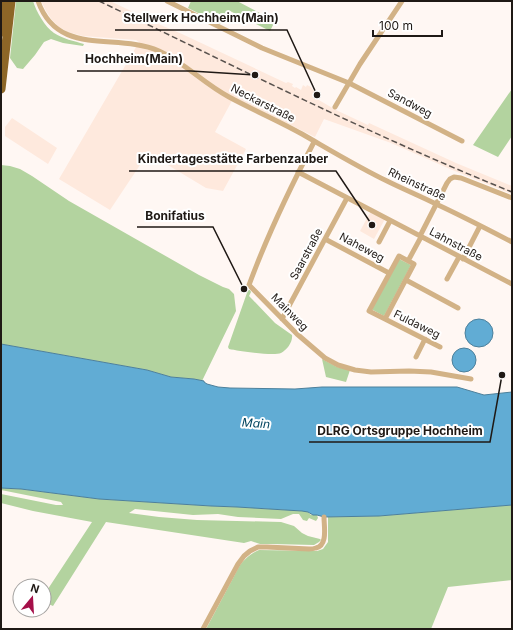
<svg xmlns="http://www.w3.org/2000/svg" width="513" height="630" font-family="Inter,sans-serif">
	<rect width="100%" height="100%" fill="#fff7f3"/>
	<!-- built -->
	<path fill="#fee9dd" d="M41 1H110L163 26 182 34 286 83 288 82 293 84 292 86 295 88 296 87 301 90 303 85 306 87 307 85 311 87 313 90 322 94 321 97H318L317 99 336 110 368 125 369 123 456 163 512 186V194L450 169 391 143 324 119 315 137 234 97 215 132 246 149 223 191 206 188 148 153 110 210 59 179 139 42 136 40 83 36 68 32 59 27 52 20 46 11Z
		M12 118 57 148 48 164 5 136V127Z
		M371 211 385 219 374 239 360 231Z"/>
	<!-- green -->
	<path fill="#b3d39f" d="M16 1H33C36 11 45 27 54 33 63 39 74 41 84 44L83 46 63 43 51 39 44 42 35 55 23 69 17 68 10 58Z
		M191 1H237L275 21 270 31 228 10 220 24 188 8Z
		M512 89V136L498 157 473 145Z
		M1 165 10 166 20 169 32 176 69 201 199 275 223 287 229 289 234 294 236 311 202 381 194 379 171 377 147 370 1 344Z
		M399 259 411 265 384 316 371 309Z
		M248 290H250L251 292 249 296 252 299 275 323 292 335C293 342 287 350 281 353 273 356 239 351 229 349L228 347Z
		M322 359 337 367 350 370 346 382 326 377Z
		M1 488 21 489 99 499 211 506 237 507 307 511 311 515H317L318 518 316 521 309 518 307 521 303 520 299 514H293L281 519 238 517 218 514 193 515 135 509 129 513 159 517 197 520 281 522 294 526 302 533 308 536 320 539 321 540 319 542 314 545 272 544H260L251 541 244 543 106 522 53 606 44 602V595L92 522 33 511 1 503V494L56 505H63L61 502 1 490Z
		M512 505V580L448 587 431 629H206L240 565C246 558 250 554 259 550L317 551 323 549 328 542V517L379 516Z"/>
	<!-- water -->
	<path fill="#61acd4" stroke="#4d809b" d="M465 333a14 14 0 1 1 28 0a14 14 0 1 1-28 0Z
		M1 344 147 370 171 377 194 379 204 381V382L207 384 218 387 230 388 295 389 322 387H457L484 395 512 392V505L379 516 324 517 317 515H313L308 512 302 511 237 507 211 506 99 499 21 489 1 488Z
		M452 360a12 12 0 1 1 24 0a12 12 0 1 1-24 0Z"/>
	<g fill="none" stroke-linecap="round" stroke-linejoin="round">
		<!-- minor -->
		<path stroke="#d2b286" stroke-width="5" d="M38 1C58 58 116 32 159 51 184 62 204 84 229 97 253 110 279 121 302 134 330 150 358 167 387 181 403 189 420 196 436 204 462 216 487 229 512 242
			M167 1 262 48 349 83 462 141
			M335 107 360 64 402 1
			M314 142C290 188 267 236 249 285L297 334 325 358 338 365 355 370 371 372 409 371 431 372 471 379
			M298 172 512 284
			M420 236 447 183 450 179 454 177 461 178 512 198
			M325 239 389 273
			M379 242 390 221
			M399 256 414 264 385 319 369 311Z
			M463 259 480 226
			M408 261 421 237
			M447 279 459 257
			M406 280 458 308
			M282 319 347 198
			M385 319 440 347
			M416 357 425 339
			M203 629 238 564 244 556 250 551 258 547H267L309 549C311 549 313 549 316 548 328 545 324 527 324 517"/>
		<!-- motorway -->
		<path stroke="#8d6627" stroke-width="9" d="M1 32 4 1
			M1 89 11 1"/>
		<!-- rail -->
		<path stroke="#59524e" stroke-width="1.5" stroke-dasharray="6 3" stroke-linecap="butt" d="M99 1C236 67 371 135 512 192"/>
	</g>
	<g text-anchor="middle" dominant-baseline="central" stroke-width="4" stroke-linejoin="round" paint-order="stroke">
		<!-- street labels -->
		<g font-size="11" fill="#1f1915" stroke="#fff">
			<text transform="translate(263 103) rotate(27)">Neckarstraße</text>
			<text transform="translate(410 103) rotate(28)">Sandweg</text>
			<text transform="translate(417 184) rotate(25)">Rheinstraße</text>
			<text transform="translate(456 244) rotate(28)">Lahnstraße</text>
			<text transform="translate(362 247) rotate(28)">Naheweg</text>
			<text transform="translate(306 254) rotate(-62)">Saarstraße</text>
			<text transform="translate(290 312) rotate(45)">Mainweg</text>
			<text transform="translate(417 324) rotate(26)">Fuldaweg</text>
		</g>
		<!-- water labels -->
		<g font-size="12" font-style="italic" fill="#00435e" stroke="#fff">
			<text transform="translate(256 423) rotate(4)">Main</text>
		</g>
	</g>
	<!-- callouts -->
	<path fill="none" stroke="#1f1915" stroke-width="1.5" d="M317 95L287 30H115M255 75L191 71H77M372 225L336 171H129M244 289L213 227H137M502 375L490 442H309"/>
	<g fill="#1f1915" stroke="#fff" stroke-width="1.5">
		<circle cx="317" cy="95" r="4"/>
		<circle cx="255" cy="75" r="4"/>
		<circle cx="372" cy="225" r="4"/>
		<circle cx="244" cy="289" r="4"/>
		<circle cx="502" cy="375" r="4"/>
	</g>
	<g font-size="12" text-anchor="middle" font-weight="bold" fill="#1f1915" stroke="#fff" stroke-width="4" stroke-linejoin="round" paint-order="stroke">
		<text x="201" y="22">Stellwerk Hochheim(Main)</text>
		<text x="134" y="63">Hochheim(Main)</text>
		<text x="233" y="163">Kindertagesstätte Farbenzauber</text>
		<text x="175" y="220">Bonifatius</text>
		<text x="400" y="435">DLRG Ortsgruppe Hochheim</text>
	</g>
	<!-- border -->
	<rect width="513" height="630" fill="none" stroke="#1f1915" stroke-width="4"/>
	<!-- north arrow -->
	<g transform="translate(32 598) rotate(18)"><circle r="19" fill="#ffffff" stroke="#a5a3a1"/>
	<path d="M0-3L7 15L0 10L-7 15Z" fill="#a50f49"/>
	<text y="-6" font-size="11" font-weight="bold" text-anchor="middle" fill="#1f1915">N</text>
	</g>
	<!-- scale -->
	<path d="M373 30v6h69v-6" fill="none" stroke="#1f1915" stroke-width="2"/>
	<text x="379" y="30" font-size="12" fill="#1f1915" stroke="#ffffff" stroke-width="3" paint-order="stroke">100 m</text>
</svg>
